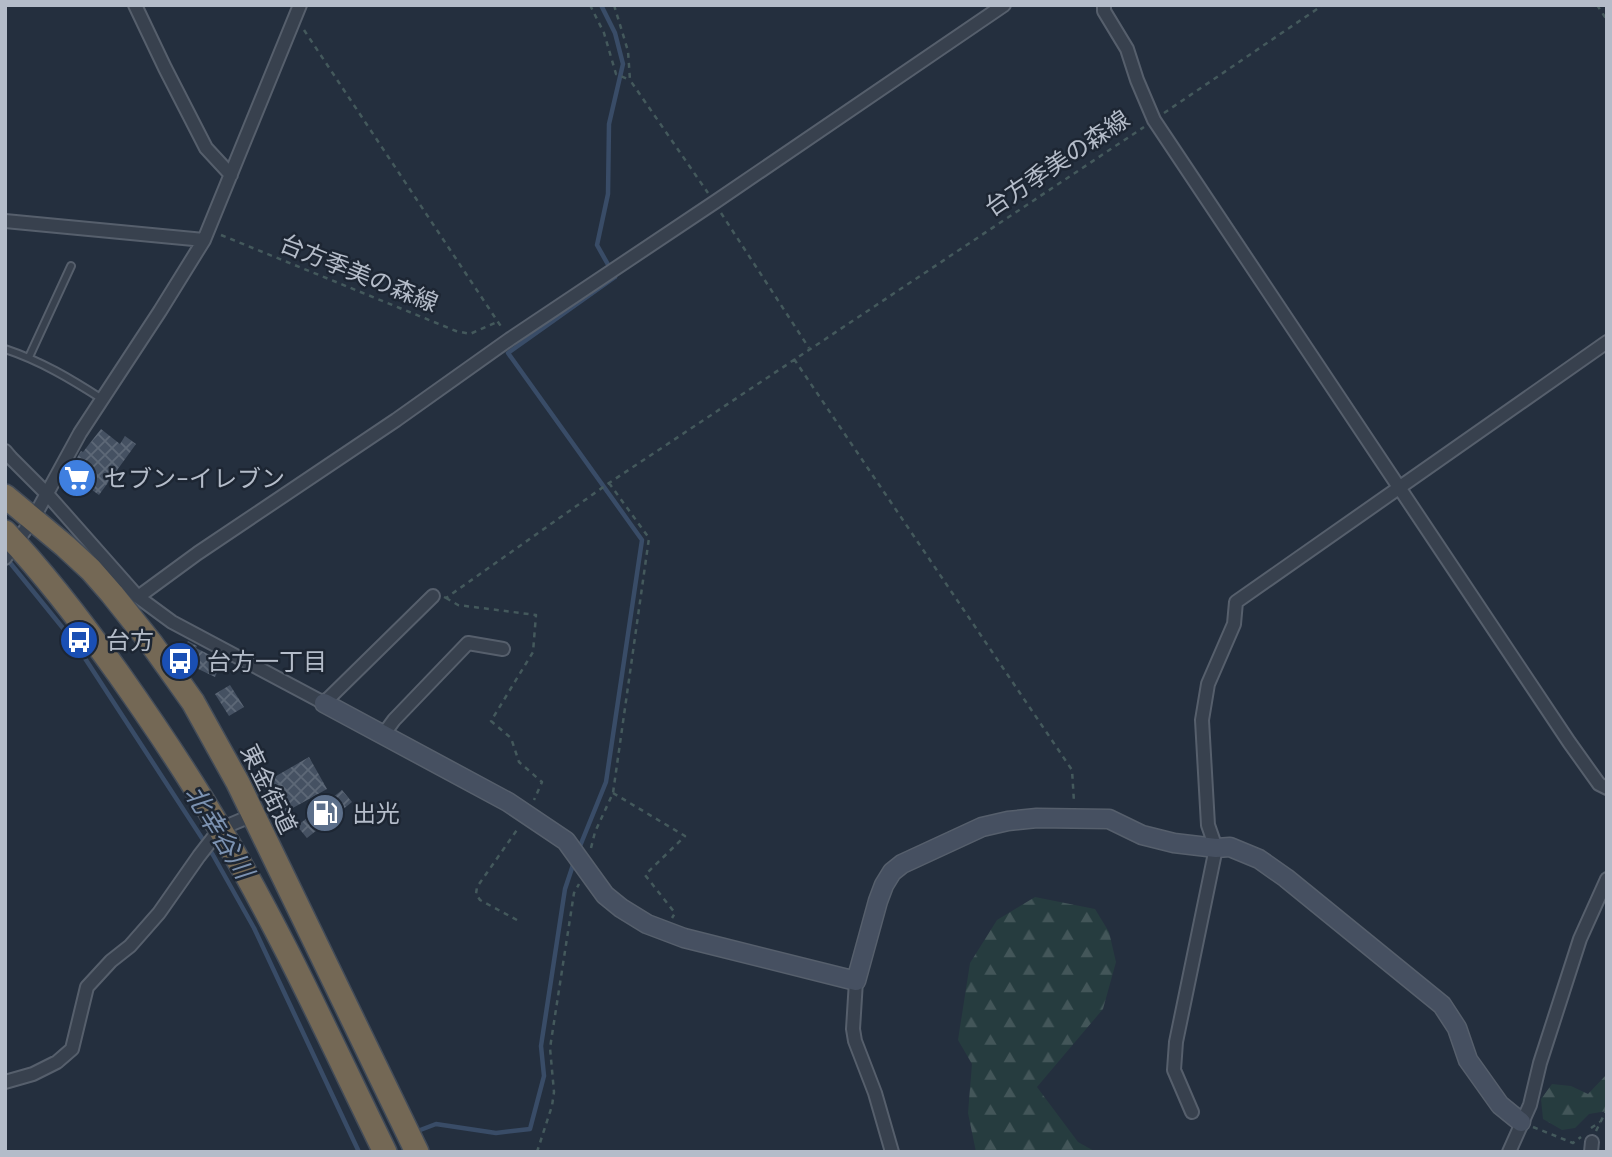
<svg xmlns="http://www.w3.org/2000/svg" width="1612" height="1157" font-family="'DM Sans','Noto Sans JP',sans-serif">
	<defs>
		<pattern id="forest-firs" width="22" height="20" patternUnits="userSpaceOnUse" patternTransform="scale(1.75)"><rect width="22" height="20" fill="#263c3f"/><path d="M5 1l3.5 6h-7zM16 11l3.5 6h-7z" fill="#435659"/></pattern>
		<pattern id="building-cross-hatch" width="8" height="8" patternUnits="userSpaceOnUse" patternTransform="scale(1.75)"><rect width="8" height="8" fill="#455162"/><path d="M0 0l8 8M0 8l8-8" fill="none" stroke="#5d6877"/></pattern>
	</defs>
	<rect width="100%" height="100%" fill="#242f3e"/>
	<!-- forest -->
	<path fill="url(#forest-firs)" d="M1035 897 1095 909 1109 932 1116 962 1103 1009 1037 1087 1078 1142 1096 1152H976L968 1113 972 1064 958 1040 970 963 997 920Z
		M1607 1074V1111L1589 1114 1575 1128 1562 1130 1543 1119 1541 1099 1552 1084 1571 1086 1588 1094Z"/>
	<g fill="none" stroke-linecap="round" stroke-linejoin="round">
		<!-- stream -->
		<path stroke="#394c67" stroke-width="4.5" d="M7 559 75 643 213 855 254 928 359 1152
			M578 851 606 782 642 540 508 353 615 277 597 245 608 194 609 124 623 64 615 33 601 5
			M415 1132 436 1124 496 1133 530 1129 544 1076 541 1046 565 889 574 862"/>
	</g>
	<!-- building -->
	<path fill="url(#building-cross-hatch)" d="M101 429 120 444 125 436 136 444 99 495 88 487 87 489 66 476 81 451 83 452Z
		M188 641 197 646 196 648 222 661 215 677 192 666 195 661 181 654Z
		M230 685 244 707 229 716 215 694Z
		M309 757 327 789 282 814 264 783Z
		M342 790 352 802 307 838 297 826Z"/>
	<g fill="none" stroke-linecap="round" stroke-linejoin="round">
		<defs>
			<path id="lane" d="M5 349C41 361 71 379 102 399
				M29 357 71 266"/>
			<path id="street" d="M135 5 165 68 206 148 231 175
				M1104 5V11L1127 49 1137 80 1154 120 1569 742 1599 784 1607 788
				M5 221 204 240
				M5 451 11 458 47 494 138 597 172 622 324 703 433 596
				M5 558 33 519 80 433 160 311 204 240 300 5
				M138 597 198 553 396 420 510 339 715 202 1004 5
				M383 735 394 720 468 643 503 649
				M856 981 853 1029 855 1041 875 1093 892 1152
				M5 1082 33 1074 57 1062 72 1049 87 987 111 961 130 946 159 913 199 856 220 829 253 815
				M1192 1112 1174 1070 1176 1042 1216 848 1208 825 1202 720 1208 684 1234 624 1236 602 1607 342
				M1509 1152 1530 1105 1540 1063 1580 939 1607 879
				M1591 1152 1592 1142"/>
			<path id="secondary" d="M324 703 508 802 566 841 605 895 621 908 647 924 684 938 856 981 878 901 884 885 892 872 902 864 982 827 1008 821 1037 818 1109 819 1142 835 1174 843 1216 848 1230 847 1259 859 1286 878 1442 1005 1457 1028 1468 1060 1500 1105 1521 1122"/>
			<path id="highway" d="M5 496 65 546 91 570 112 594 151 643 193 702 238 783 417 1152
				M5 532C47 576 83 624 118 673 154 724 189 776 220 829 282 933 332 1044 385 1152"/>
		</defs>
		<!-- lane casing -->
		<use href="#lane" stroke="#565f6c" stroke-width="10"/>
		<!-- street casing -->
		<use href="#street" stroke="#565f6c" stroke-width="16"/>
		<!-- secondary casing -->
		<use href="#secondary" stroke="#565f6c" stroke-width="21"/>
		<!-- highway casing -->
		<use href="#highway" stroke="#434c59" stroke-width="26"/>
		<!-- path -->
		<path stroke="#44595c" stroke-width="2.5" stroke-dasharray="5 5" stroke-linecap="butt" d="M590 5 604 33 616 74 630 80
			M614 5 628 51 630 80 708 193
			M1597 5 1607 20
			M304 30 502 328
			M1164 113 1323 5
			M721 213 809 348
			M221 235 456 331 470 334 497 322
			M794 359 1072 770 1074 802
			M444 597 446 598 609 483 1144 127
			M446 598 458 605 536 615 533 652 491 721 511 738 519 762 542 782 534 800
			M613 793 685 836 645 875 675 913 672 918
			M591 848 595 832 613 793 649 538 609 483
			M517 920 480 900 476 894 477 887 519 827
			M1533 1127 1573 1143 1581 1137
			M1591 1128 1600 1122
			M1596 1131 1607 1109
			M537 1152 552 1106 554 1092 550 1048 574 893 579 884"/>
		<!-- lane -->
		<use href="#lane" stroke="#38414e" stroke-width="6"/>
		<!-- street -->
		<use href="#street" stroke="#38414e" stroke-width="12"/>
		<!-- secondary -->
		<use href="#secondary" stroke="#465061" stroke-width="18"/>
		<!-- highway -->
		<use href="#highway" stroke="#746855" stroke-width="23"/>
	</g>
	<!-- icons -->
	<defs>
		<symbol id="supermarket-disc" viewBox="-11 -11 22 22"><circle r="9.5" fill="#3f7fe0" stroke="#1d2633"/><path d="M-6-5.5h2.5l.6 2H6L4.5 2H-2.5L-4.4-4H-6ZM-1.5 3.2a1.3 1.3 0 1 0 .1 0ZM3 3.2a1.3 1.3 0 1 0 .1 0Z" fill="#fff"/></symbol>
		<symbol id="bus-disc" viewBox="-11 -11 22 22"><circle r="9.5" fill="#1a4fb4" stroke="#1d2633"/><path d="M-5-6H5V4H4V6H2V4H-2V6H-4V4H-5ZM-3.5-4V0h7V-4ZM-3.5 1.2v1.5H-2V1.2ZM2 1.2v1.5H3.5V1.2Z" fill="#fff"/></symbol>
		<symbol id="fuel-disc" viewBox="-11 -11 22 22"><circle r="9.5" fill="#5c6f8a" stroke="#1d2633"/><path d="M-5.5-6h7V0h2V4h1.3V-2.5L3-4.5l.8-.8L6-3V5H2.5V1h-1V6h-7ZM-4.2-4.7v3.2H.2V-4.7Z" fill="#fff"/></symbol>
	</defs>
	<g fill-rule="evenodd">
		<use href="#supermarket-disc" x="55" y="456" width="44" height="44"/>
		<use href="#bus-disc" x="57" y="618" width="44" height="44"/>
		<use href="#bus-disc" x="158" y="639" width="44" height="44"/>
		<use href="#fuel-disc" x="303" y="791" width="44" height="44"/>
	</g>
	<g text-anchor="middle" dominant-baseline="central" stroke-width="5" stroke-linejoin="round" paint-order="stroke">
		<!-- street labels -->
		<g font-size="24" fill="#b4bcc9" stroke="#1d2633">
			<text transform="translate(1057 163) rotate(-34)">台方季美の森線</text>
			<text transform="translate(359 273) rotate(22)">台方季美の森線</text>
			<text transform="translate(269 789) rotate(64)">東金街道</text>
		</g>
		<!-- poi labels -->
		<g font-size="24" fill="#b4bcc9" stroke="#1d2633" text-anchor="start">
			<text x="104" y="478">セブン-イレブン</text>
			<text x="106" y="640">台方</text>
			<text x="207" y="661">台方一丁目</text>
			<text x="352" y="813">出光</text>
		</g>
		<!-- water labels -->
		<g font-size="26" font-style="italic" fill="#7c92b1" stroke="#1d2633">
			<text transform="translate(219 832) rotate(58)">北幸谷川</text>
		</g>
	</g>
	<!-- border -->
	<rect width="1612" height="1157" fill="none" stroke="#b4bcc9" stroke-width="14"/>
</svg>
